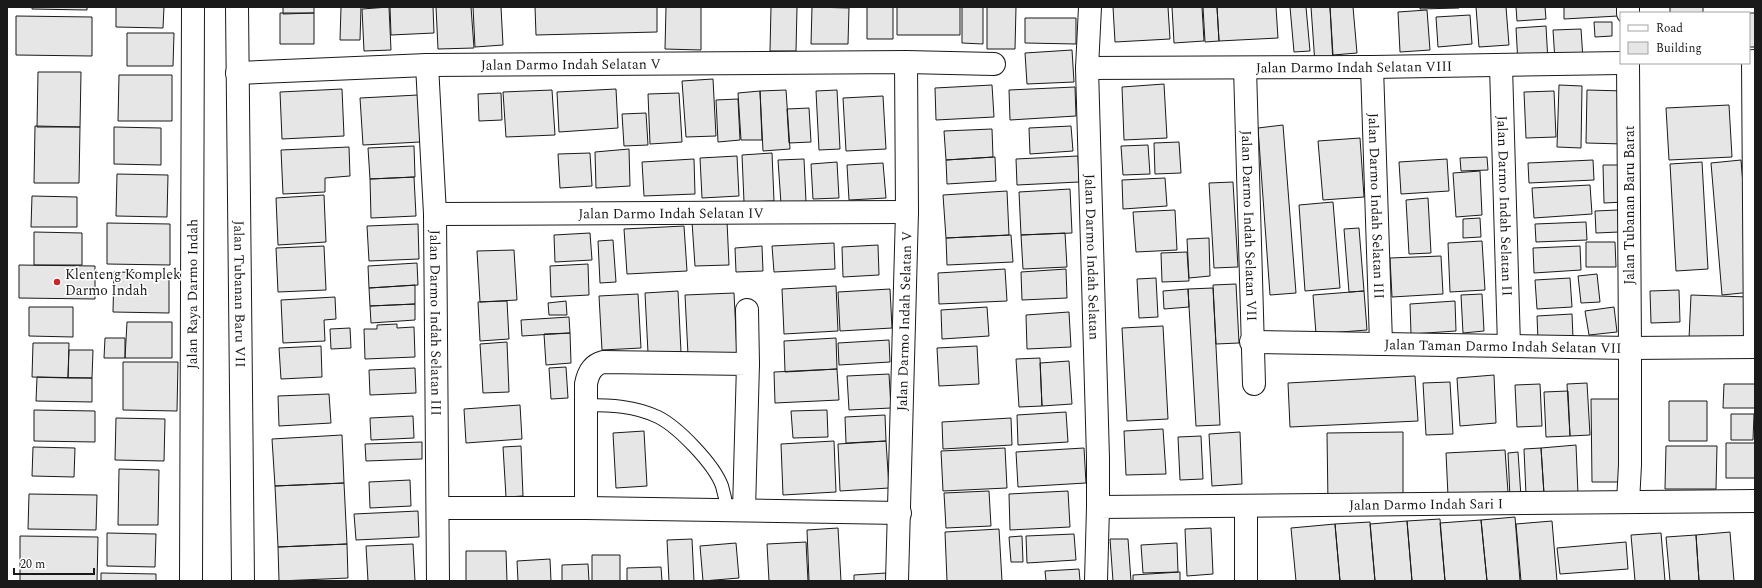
<svg xmlns="http://www.w3.org/2000/svg" width="1762" height="588" font-family="Spectral,serif">
	<rect width="100%" height="100%" fill="#fff"/>
	<!-- building -->
	<path fill="#e6e6e6" stroke="#1a1a1a" d="M32 7H87V10L32 9Z
		M116 7H164L163 28 116 27Z
		M283 7H314V13L283 14Z
		M341 7H361L360 40H340Z
		M389 7 391 50 364 51 362 9Z
		M390 7H433L434 33 391 35Z
		M436 7H471L474 48 438 49Z
		M473 7H501L503 45 475 47Z
		M535 7H657V32L536 35Z
		M666 7H701V50L665 49Z
		M771 7H797L796 51H770Z
		M812 7 849 8 848 44H811Z
		M867 7H893V39H867Z
		M897 7H960V35H897Z
		M962 7H983V44L962 43Z
		M987 7H1016L1015 49H987Z
		M1113 7H1168L1170 39 1115 42Z
		M1172 7H1202L1204 41 1174 43Z
		M1203 7H1217L1219 41 1205 42Z
		M1217 7H1276L1278 38 1219 41Z
		M1290 7H1306L1310 51 1294 52Z
		M1311 7H1330L1333 63 1315 64Z
		M1330 7H1353L1357 53 1333 55Z
		M1420 7H1459V8L1420 9Z
		M1476 7H1506L1509 45 1479 47Z
		M1516 7H1545L1546 19 1517 21Z
		M1564 7H1617L1618 16 1564 19Z
		M1670 7H1703V13H1670Z
		M1427 10 1430 50 1400 52 1398 12Z
		M280 13H314V44H280Z
		M1749 13H1755V47H1749Z
		M1470 15 1472 44 1438 47 1436 17Z
		M16 16 92 17V56L16 55Z
		M1025 18H1076V44L1025 43Z
		M1594 22H1612V36L1595 37Z
		M1546 26 1548 62 1518 64 1516 28Z
		M1581 29 1583 59 1555 61 1553 30Z
		M127 33H174L173 66H127Z
		M1072 50 1074 82 1027 84 1025 53Z
		M38 72H81L80 127H37Z
		M119 75H172V121H118Z
		M713 79 716 136 686 137 682 81Z
		M1164 84 1167 138 1124 140 1122 87Z
		M992 85 994 117 936 120 935 88Z
		M1559 85 1582 86 1581 148 1557 147Z
		M1075 87 1076 116 1010 120 1009 90Z
		M342 89 344 136 282 139 280 92Z
		M616 89 618 128 559 132 557 92Z
		M552 90 555 135 506 137 503 92Z
		M786 90 790 149 763 151 760 91Z
		M837 90 840 149 819 150 816 91Z
		M1587 90 1625 91 1624 144 1586 143Z
		M760 91 762 140H741L738 93Z
		M1554 91 1556 137 1526 138 1524 92Z
		M501 93 502 120 479 121 478 94Z
		M679 93 682 142 650 144 648 94Z
		M418 95 420 142 363 145 360 98Z
		M883 96 886 149 846 151 843 98Z
		M738 99 740 140 718 142 716 100Z
		M1729 105 1732 157 1669 160 1666 108Z
		M809 108 811 142 789 143 787 109Z
		M646 113 648 145 624 146 622 114Z
		M1283 125 1296 293 1270 295 1258 128Z
		M35 126 80 127 79 183H34Z
		M1071 126 1073 151 1030 154 1029 128Z
		M114 127 161 128V165L114 164Z
		M992 129 993 157 946 160 944 131Z
		M1360 138 1364 197 1323 200 1318 141Z
		M1179 142 1181 173 1155 174 1154 143Z
		M1148 145 1150 174 1123 175 1121 146Z
		M414 146 415 177 370 179 368 148Z
		M349 147 350 176 325 178V192L283 194 281 150Z
		M629 149 630 186 596 188 595 152Z
		M590 153 592 186 560 188 558 154Z
		M772 153 774 201 744 202 742 155Z
		M737 156 739 196 702 198 700 158Z
		M1078 156 1079 182 1017 185 1016 159Z
		M995 157 996 181 947 184 946 160Z
		M1487 157 1488 170 1461 171 1460 158Z
		M694 159 695 194 644 196 642 162Z
		M804 159 806 202 781 204 778 160Z
		M1447 159 1449 191 1401 194 1399 162Z
		M1593 160 1594 180 1529 183 1528 163Z
		M1741 160 1752 292 1722 295 1711 163Z
		M837 162 839 198 813 199 811 164Z
		M1702 162 1708 269 1676 271 1670 164Z
		M883 163 886 198 849 200 847 165Z
		M1603 165H1623L1625 202 1604 203Z
		M1480 171 1482 215 1456 217 1453 173Z
		M117 174 168 175 167 217 116 216Z
		M414 177 416 216 371 218 370 179Z
		M1165 178 1167 206 1123 209 1122 180Z
		M1233 182 1238 267 1214 268 1209 183Z
		M1590 185 1592 214 1534 218 1532 188Z
		M1070 189 1072 233 1021 235 1019 192Z
		M1007 191 1009 235 946 238 943 195Z
		M324 195 326 242 278 245 276 198Z
		M32 196 77 197V227H31Z
		M1428 198 1431 253 1409 254 1406 200Z
		M1333 202 1340 288 1305 291 1299 205Z
		M1175 210 1177 250 1136 252 1133 212Z
		M1618 210 1619 232 1596 233 1595 211Z
		M1480 218 1481 237 1463 238V219Z
		M727 221 729 265 695 266 692 222Z
		M1586 222 1587 240 1536 242 1535 224Z
		M107 223 170 224V265L107 264Z
		M418 224 419 259 369 261 367 226Z
		M684 226 687 271 627 274 624 229Z
		M1359 228 1364 291 1349 292 1344 229Z
		M34 232 82 233V265H34Z
		M590 233 592 260 555 262 554 235Z
		M1065 233 1067 267 1023 269 1021 235Z
		M1011 235 1013 262 947 265 946 238Z
		M1209 238 1210 276 1189 278 1187 239Z
		M613 240 616 282 600 283 598 241Z
		M1482 241 1485 290 1450 292 1448 243Z
		M1586 242H1615L1616 267H1586Z
		M834 243 835 269 774 272 772 246Z
		M878 245 879 275 843 277 842 247Z
		M324 246 326 290 278 292 276 248Z
		M762 246 763 271 736 272 735 248Z
		M1580 246 1581 270 1534 273 1533 248Z
		M514 250 517 300 480 302 477 251Z
		M1187 252 1189 281 1162 282 1161 253Z
		M1441 256 1443 294 1392 297 1390 258Z
		M417 263 418 285 369 288 368 266Z
		M588 264 589 295 551 297 550 266Z
		M19 265 95 266V299L19 298Z
		M1005 269 1007 301 939 304 938 273Z
		M1066 269 1067 298 1022 300 1021 272Z
		M114 272 169 273V313L113 312Z
		M1597 274 1600 302 1581 303 1578 276Z
		M1156 278 1158 317 1139 318 1137 279Z
		M1570 278 1572 307 1537 309 1535 280Z
		M1236 284 1239 343 1216 344 1213 285Z
		M415 285V304L370 306 369 288Z
		M836 286 838 331 784 334 782 289Z
		M1213 288 1220 425 1196 426 1188 289Z
		M890 289 892 328 840 331 838 292Z
		M1188 289 1189 307 1164 309 1163 291Z
		M1679 290 1680 322 1651 323 1650 291Z
		M678 291 681 352 648 353 645 293Z
		M1364 291 1367 330 1316 334 1313 295Z
		M734 293 737 353 688 355 685 295Z
		M638 294 641 348 602 350 599 296Z
		M1482 294 1484 331 1463 333 1461 295Z
		M1691 295 1748 297 1746 341 1689 339Z
		M335 297 336 319 324 320 325 341 283 343 281 300Z
		M507 301 509 339 480 341 478 302Z
		M566 301 567 315H549L548 303Z
		M1455 301 1456 331 1411 334 1410 304Z
		M415 304V320L371 323 370 306Z
		M29 307H73V337L29 336Z
		M987 307 989 336 942 339 941 310Z
		M1614 307 1617 332 1589 335 1585 311Z
		M1069 312 1071 347 1027 349 1026 315Z
		M1572 314 1573 338 1538 340 1537 316Z
		M569 317 570 333 522 336 521 320Z
		M127 322H172V358H125Z
		M397 324V328L414 327 415 357 365 359 364 329H377V325Z
		M1163 326 1168 419 1127 421 1122 328Z
		M350 328 351 348 331 349 330 329Z
		M570 333 571 363 546 365 544 334Z
		M105 338H125V358H104Z
		M836 338 837 369 785 372 784 341Z
		M889 340 890 362 839 365 838 343Z
		M507 342 509 392 483 393 480 344Z
		M33 343H69L68 378 32 377Z
		M321 346 322 377 281 379 279 348Z
		M977 346 979 384 939 386 937 348Z
		M69 350H93L92 378H68Z
		M1040 358 1042 406 1019 407 1016 359Z
		M1069 361 1072 404 1042 406 1040 363Z
		M123 362H178L177 411 123 410Z
		M566 367 568 398 551 399 549 368Z
		M415 368 416 393 370 395 369 370Z
		M837 369 839 400 775 403 774 372Z
		M889 374 891 408 849 410 847 376Z
		M1494 375 1496 423 1460 426 1457 378Z
		M1415 376 1418 421 1290 427 1288 383Z
		M37 377 92 378V402L36 401Z
		M1450 382 1453 434 1426 435 1423 383Z
		M1587 383 1590 435 1570 436 1567 384Z
		M1540 384 1542 426 1517 427 1515 385Z
		M1724 384H1755V408H1723Z
		M1568 391 1570 436 1546 437 1544 392Z
		M329 394 331 423 279 426 278 396Z
		M1591 399H1623L1624 482H1592Z
		M1669 401H1707V441H1669Z
		M520 405 522 439 466 443 464 409Z
		M34 410 95 411V442L34 441Z
		M827 410 828 437 793 438 791 411Z
		M1066 412 1068 442 1018 445 1017 415Z
		M1731 414H1754L1753 440H1731Z
		M885 415 886 441 846 443 845 417Z
		M413 416 414 438 371 440 370 418Z
		M116 418 165 419 164 461 115 460Z
		M1011 418 1012 445 943 449 942 422Z
		M1163 429 1166 474 1126 475 1124 431Z
		M644 431 647 486 616 488 613 433Z
		M1240 432 1242 484 1212 486 1209 434Z
		M1403 432V504H1328L1327 433Z
		M342 435 344 483 275 486 272 439Z
		M1201 436 1203 479 1180 480 1178 437Z
		M834 441 836 492 783 495 781 444Z
		M886 441 889 488 840 491 838 444Z
		M422 442V459L366 461 365 444Z
		M1726 443H1755V478H1726Z
		M1576 445 1578 494H1544L1541 448Z
		M521 446 523 496 506 497 503 447Z
		M1666 446H1717L1716 489H1665Z
		M33 447 75 448 74 477 32 476Z
		M1005 448 1007 488 943 491 941 451Z
		M1084 448 1086 483 1018 487 1016 452Z
		M1541 448 1544 494 1526 495 1524 449Z
		M1505 450 1508 492 1448 496 1446 453Z
		M1518 452 1521 497 1510 498 1508 453Z
		M119 469 159 470 158 525H118Z
		M410 480 411 506 370 508 369 482Z
		M344 483 347 544 278 547 275 486Z
		M989 491 991 526 946 528 944 493Z
		M1068 491 1070 527 1010 530 1009 494Z
		M29 494 97 495 96 530 28 529Z
		M418 511 419 537 356 540 354 514Z
		M1515 517 1520 581H1487L1481 520Z
		M1440 519 1445 581H1412L1407 521Z
		M1481 520 1487 581H1445L1440 523Z
		M1407 521 1412 581H1375L1370 524Z
		M1552 521 1557 581H1521L1516 524Z
		M1370 522 1375 581H1340L1335 524Z
		M1335 524 1340 581H1296L1291 528Z
		M838 528 841 581H809L807 530Z
		M1211 528 1213 574 1187 576 1185 529Z
		M999 529 1002 581H947L945 532Z
		M1730 532 1734 581H1699L1696 535Z
		M107 533 156 534 155 567 107 566Z
		M1661 533 1665 581H1635L1631 535Z
		M1074 534 1076 560 1027 563 1026 536Z
		M1696 535 1699 581H1670L1666 537Z
		M20 536 98 537 97 581H20Z
		M1022 536 1023 562H1011L1009 537Z
		M692 539 694 581H669L667 540Z
		M1110 539H1128L1131 581H1113Z
		M806 542 808 581H769L767 544Z
		M1626 542 1628 569 1560 574 1557 548Z
		M736 543 739 578 703 581 700 546Z
		M1177 543 1178 572 1143 573 1141 545Z
		M347 544 348 578 279 581 278 547Z
		M413 544 415 581H368L366 546Z
		M466 551H506L507 581H466Z
		M592 555H620V581H592Z
		M550 559 551 581H518L517 561Z
		M588 564 589 581H562V565Z
		M661 567 662 581H627V568Z
		M1079 569 1080 581H1046L1045 571Z
		M1180 572V581H1133V575Z
		M101 573 156 574V581H101Z
		M886 573V581H854V575Z"/>
	<g fill="none" stroke-linecap="round" stroke-linejoin="round">
		<defs>
			<path id="service" d="M586 405C610 405 635 406 658 417 678 427 714 464 722 486 724 493 726 502 727 509"/>
			<g id="minor">
				<path id="s1" d="M237 7 243 581"/>
				<path id="s2" d="M1090 7 1087 68 1098 458V507"/>
				<path d="M1628 7V13"/>
				<path d="M1753 61 1755 347"/>
				<path id="s3" d="M427 65 435 214 438 581"/>
				<path id="s4" d="M1501 66 1509 346"/>
				<path id="s5" d="M1372 67 1381 343"/>
				<path id="s6" d="M1087 68 1372 67 1621 63"/>
				<path id="s7" d="M1245 68 1254 384"/>
				<path id="s8" d="M237 73 427 65 906 62 994 64"/>
				<path id="s9" d="M435 214 907 212"/>
				<path d="M747 310 748 364"/>
				<path id="s10" d="M1251 342 1630 348 1755 347"/>
				<path d="M1628 502 1630 465V348L1628 63"/>
				<path d="M438 508H586L900 513"/>
				<path d="M586 508V384C588 373 592 365 603 362L748 364 744 510"/>
				<path id="s11" d="M191 581 193 7"/>
				<path id="s12" d="M897 581 907 212 906 62"/>
				<path d="M1246 581V506"/>
			</g>
			<g id="tertiary">
				<path id="s13" d="M1096 581 1098 507 1755 501"/>
			</g>
		</defs>
		<!-- service casing -->
		<use href="#service" stroke="#1a1a1a" stroke-width="14"/>
		<!-- minor casing -->
		<use href="#minor" stroke="#1a1a1a" stroke-width="24"/>
		<!-- tertiary casing -->
		<use href="#tertiary" stroke="#1a1a1a" stroke-width="24"/>
		<!-- service -->
		<use href="#service" stroke="#fff" stroke-width="12"/>
		<!-- minor -->
		<use href="#minor" stroke="#fff" stroke-width="22"/>
		<!-- tertiary -->
		<use href="#tertiary" stroke="#fff" stroke-width="22"/>
	</g>
	<!-- markers -->
	<circle fill="#c62828" stroke="#fff" stroke-width="1.5" cx="57" cy="282" r="4"/>
	<g text-anchor="middle" dominant-baseline="central" stroke-width="3" stroke-linejoin="round" paint-order="stroke">
		<!-- street labels -->
		<g font-size="14" fill="#1a1a1a" stroke="#fff">
			<text stroke="none"><textPath href="#s8" startOffset="334">Jalan Darmo Indah Selatan V</textPath></text>
			<text stroke="none"><textPath href="#s6" startOffset="267">Jalan Darmo Indah Selatan VIII</textPath></text>
			<text stroke="none"><textPath href="#s5" startOffset="139">Jalan Darmo Indah Selatan III</textPath></text>
			<text transform="translate(1629 205) rotate(-90)">Jalan Tubanan Baru Barat</text>
			<text stroke="none"><textPath href="#s4" startOffset="140">Jalan Darmo Indah Selatan II</textPath></text>
			<text stroke="none"><textPath href="#s9" startOffset="236">Jalan Darmo Indah Selatan IV</textPath></text>
			<text stroke="none"><textPath href="#s7" startOffset="158">Jalan Darmo Indah Selatan VII</textPath></text>
			<text stroke="none"><textPath href="#s2" startOffset="250">Jalan Darmo Indah Selatan</textPath></text>
			<text stroke="none"><textPath href="#s11" startOffset="287">Jalan Raya Darmo Indah</textPath></text>
			<text stroke="none"><textPath href="#s1" startOffset="287">Jalan Tubanan Baru VII</textPath></text>
			<text stroke="none"><textPath href="#s12" startOffset="260">Jalan Darmo Indah Selatan V</textPath></text>
			<text stroke="none"><textPath href="#s3" startOffset="258">Jalan Darmo Indah Selatan III</textPath></text>
			<text stroke="none"><textPath href="#s10" startOffset="252">Jalan Taman Darmo Indah Selatan VII</textPath></text>
			<text stroke="none"><textPath href="#s13" startOffset="402">Jalan Darmo Indah Sari I</textPath></text>
		</g>
		<!-- poi labels -->
		<g font-size="14" fill="#1a1a1a" stroke="#fff" text-anchor="start">
			<text x="65" y="274">Klenteng Komplek<tspan x="65" dy="16">Darmo Indah</tspan></text>
		</g>
	</g>
	<!-- border -->
	<rect width="1762" height="588" fill="none" stroke="#1a1a1a" stroke-width="16"/>
	<!-- legend -->
	<rect x="1620" y="12" width="130" height="52" fill="#ffffff" stroke="#a3a3a3"/>
	<rect x="1628" y="25" width="20" height="6" fill="#ffffff" stroke="#a3a3a3"/>
	<text x="1656" y="32" font-size="12" fill="#1a1a1a">Road</text>
	<rect x="1628" y="42" width="20" height="12" fill="#e6e6e6" stroke="#a3a3a3"/>
	<text x="1656" y="52" font-size="12" fill="#1a1a1a">Building</text>
	<!-- scale -->
	<path d="M14 568v6h80v-6" fill="none" stroke="#1a1a1a" stroke-width="2"/>
	<text x="20" y="568" font-size="12" fill="#1a1a1a" stroke="#ffffff" stroke-width="3" paint-order="stroke">20 m</text>
</svg>
